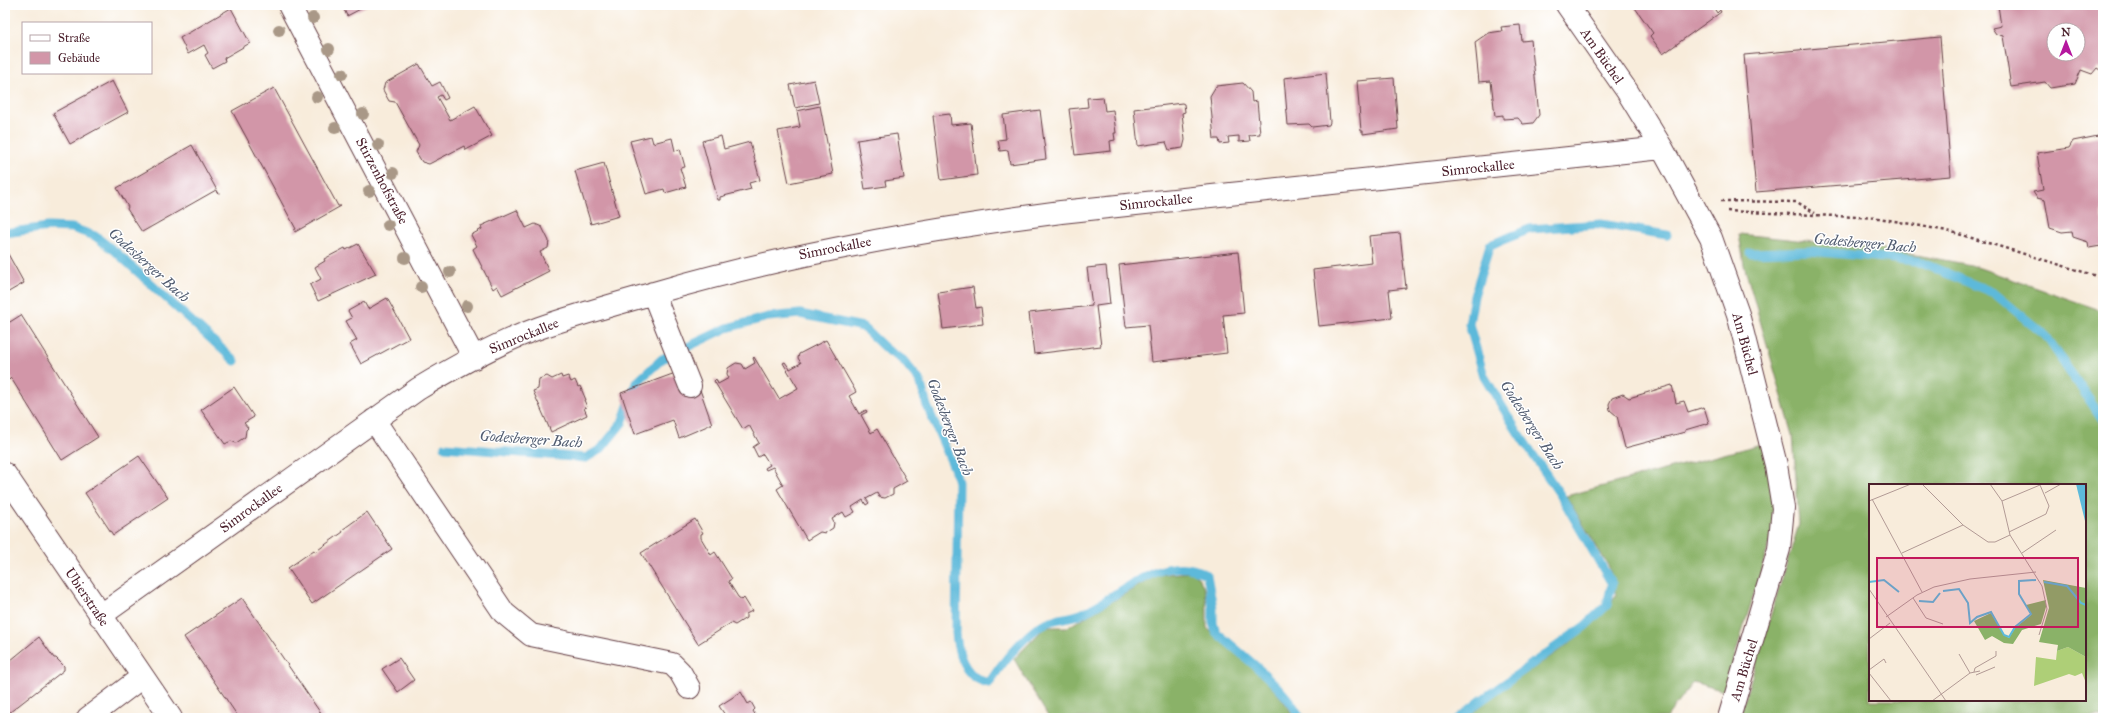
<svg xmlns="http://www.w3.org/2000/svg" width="2108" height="723" font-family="'IM FELL Great Primer',serif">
	<rect width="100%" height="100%" fill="#fff"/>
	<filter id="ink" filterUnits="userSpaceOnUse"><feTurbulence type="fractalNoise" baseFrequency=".025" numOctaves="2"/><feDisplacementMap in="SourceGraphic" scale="8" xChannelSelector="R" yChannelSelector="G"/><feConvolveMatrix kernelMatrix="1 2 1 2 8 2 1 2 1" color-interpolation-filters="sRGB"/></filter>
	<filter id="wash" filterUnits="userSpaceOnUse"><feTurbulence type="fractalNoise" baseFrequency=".012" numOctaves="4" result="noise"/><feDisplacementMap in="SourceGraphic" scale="16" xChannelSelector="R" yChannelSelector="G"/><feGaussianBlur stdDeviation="0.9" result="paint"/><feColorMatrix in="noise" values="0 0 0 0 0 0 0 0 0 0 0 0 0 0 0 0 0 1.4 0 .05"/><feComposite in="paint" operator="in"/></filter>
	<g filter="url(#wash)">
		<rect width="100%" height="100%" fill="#f8ecdb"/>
		<!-- forest -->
		<path fill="#8ab268" stroke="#6a684a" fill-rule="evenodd" d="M1739 234 1883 249 1971 265 2103 311V718H1739L1799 524 1793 435 1744 265ZM1870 485H2085V700H1870Z
			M1769 442 1777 519 1724 691 1693 682 1666 718H1467C1514 673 1578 650 1616 596L1609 567 1566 496Z
			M1192 572C1210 584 1206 609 1207 628 1233 652 1280 687 1294 718H1049L1014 659 1045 627H1068L1157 575Z"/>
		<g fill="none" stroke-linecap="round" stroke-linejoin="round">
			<!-- stream -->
			<path stroke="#5db9da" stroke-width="9" d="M5 233 48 227 72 228 95 236 117 253 235 361
				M1750 253 1810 251 1917 261 1994 293 2046 336 2103 420
				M445 447 586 458 601 449 622 423 636 383 662 359 727 328 768 317 800 314 863 327 886 349 903 360 920 381 927 406 954 468 958 482 956 634C958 655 965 679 989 683 1002 663 1018 643 1037 628 1051 617 1068 620 1083 613 1121 596 1164 549 1207 575L1213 608V623L1216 632C1240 653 1288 690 1300 718
				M1459 718 1479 702 1585 626 1607 605 1612 584 1561 496 1517 431 1484 376 1469 324 1474 296 1490 245 1530 229 1601 224 1667 235"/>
		</g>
		<g id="blocks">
			<!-- building -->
			<path fill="#d296a8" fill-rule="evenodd" d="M342 5H368L347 16Z
				M1633 5H1712L1717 13 1720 10 1721 12 1663 54 1650 36 1653 33Z
				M1998 5H2103V72L2097 68 2092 74 2081 70 2075 84 2050 88 2045 82 2011 87 2003 36 1996 34 1992 28 2001 26ZM2054 30H2078V54H2054Z
				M231 8 250 43 224 58 225 61 212 68 205 55 208 53 204 45 188 54 180 38Z
				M1520 25 1522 41 1531 40 1539 115 1533 123 1523 124 1518 118 1503 119V115L1495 116 1491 81 1479 82 1475 42 1488 33 1502 31 1501 27Z
				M1940 37 1951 176 1756 192 1744 55Z
				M419 64 432 86 440 82 448 98 444 100 441 95 437 97 450 120 475 106 492 136 466 150 464 146 429 164 422 162 416 152 419 145 395 102 389 101 383 90 385 83Z
				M1326 73 1330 122 1329 125 1312 127 1309 124 1288 125 1284 78Z
				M1394 78 1398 129 1363 134V131H1361L1357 81Z
				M814 80 819 103 795 108 790 85Z
				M112 81 128 112 70 144 53 113Z
				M1243 83 1251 92 1252 102 1257 101 1260 134 1249 135 1250 141 1239 142V136L1228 137 1229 143 1220 144 1219 139H1214L1210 96 1216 86Z
				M274 88 338 206H341L295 232 294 230 296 229 232 111Z
				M1103 97 1105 111 1113 110 1116 133H1114L1115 140 1110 141 1111 151 1075 155 1069 109 1088 107 1087 98Z
				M1182 103 1184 104 1185 112 1182 113 1185 140 1183 148 1169 150 1166 142 1138 146 1134 109Z
				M820 106 833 174 789 183 778 131 800 127 797 111Z
				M1040 110 1046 159 1010 164 1008 150 1000 151 998 140 1006 139 1003 115Z
				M950 114 951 125 971 123 977 175 941 180 933 116Z
				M897 134 904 178 885 181 886 186 865 189 857 140Z
				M651 136 653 143 672 138 675 151 680 149 685 167 680 168 686 187 665 193 664 189 646 194 630 141Z
				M721 136 724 149 750 142 760 180 749 183 751 189 720 197V200H718L702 141Z
				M2098 136 2103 142 2102 251 2101 246 2089 248 2088 242 2073 237 2072 231 2062 232 2050 228 2045 200 2037 198 2033 192 2043 190 2037 153 2069 148 2073 141Z
				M192 145 219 194 216 190 142 232 127 209 128 207 117 188Z
				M604 163 619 216 591 224 575 171Z
				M517 210 526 228 535 224 542 227 549 241 548 248 540 252 549 271 502 295 497 286 493 289 473 249 477 246 471 235 482 229 481 226Z
				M1400 233 1406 288 1389 290 1392 318 1319 326 1313 270 1372 263 1369 236Z
				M358 244 376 274 318 301 310 285 321 279 315 267 325 261 324 259 345 248 346 250Z
				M1238 252 1244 313 1223 315 1227 353 1152 362 1148 325 1126 327 1119 265Z
				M8 254 24 283 5 294V255Z
				M1106 266 1110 304 1096 306 1101 346 1034 354 1029 313 1092 306 1087 268Z
				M973 287 976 308 981 307 983 324 943 329 938 292Z
				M387 298 409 338 361 364 350 344 357 340 346 321 352 318 348 311 364 302 368 309Z
				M21 315 98 437 62 460 11 378 9 380 5 374V325Z
				M826 340 856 392 849 396 859 414 866 410 867 412 861 415 871 433 877 429 907 481 893 489V494L885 498 879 497 877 493 866 499 869 503 866 505 863 500 852 507 855 512 846 517 843 512 832 519 834 523 833 528 825 533 820 532 807 540 777 489 783 485 773 467 766 470 765 468 770 465 763 454 758 457 753 447 759 443 749 425 743 429 714 381 716 379 718 384 729 378 727 374 728 368 736 363 742 364 745 369 755 363 753 358 754 357 779 399 798 388 783 363 785 362 790 369 801 363 798 358 799 354Z
				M678 372 698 384 712 424 679 438 673 420 635 434 621 393Z
				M561 375 562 378 568 376 571 382 575 380 578 387 580 386 586 400H584L587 407 584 408 587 415 551 432 533 391 538 389 539 379 547 376 552 379Z
				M1672 385 1676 403 1684 401 1688 412 1704 407 1709 423 1685 430V432L1625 448 1617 416 1610 410 1609 404 1612 398 1623 394 1629 398Z
				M234 387 254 417 244 423 248 428 246 430 245 437 236 443 231 441 225 444 201 410Z
				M139 456 168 498 113 535 85 493Z
				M367 512 392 549 312 604 288 568 314 550 315 552 343 532 342 530Z
				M695 519 703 533 701 534V538L711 555 715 552 732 579 728 581 738 597 742 600 744 598 752 611 746 614V618L735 625 731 623 698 644 641 553Z
				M242 598 324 718H239L184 637Z
				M39 637 54 658H56L64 666V670L5 716V665Z
				M399 658 414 680 398 692 382 669Z
				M741 692 748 704 751 702 755 709 753 711 757 718H727L719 706Z"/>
		</g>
	</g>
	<g filter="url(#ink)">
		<use href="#blocks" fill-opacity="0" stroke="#643e45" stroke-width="1"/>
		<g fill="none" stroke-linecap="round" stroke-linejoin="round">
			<defs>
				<path id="minor" d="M289 5 474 358
					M1567 5 1627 91 1662 148 1711 238 1738 314 1776 465 1783 508 1779 549 1729 718
					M653 293 690 386
					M374 420 504 613 531 635 672 664 680 672 689 688
					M100 616 418 389C456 366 497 343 539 328 579 314 620 303 661 291 793 253 926 230 1061 212L1662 148
					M88 718 142 677"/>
				<path id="major" d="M5 474 171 718"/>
			</defs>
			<!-- minor casing -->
			<use href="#minor" stroke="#643e45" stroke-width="24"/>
			<!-- major casing -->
			<use href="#major" stroke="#643e45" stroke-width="24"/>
			<!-- path -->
			<path stroke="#643e45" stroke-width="2.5" stroke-dasharray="3 3" stroke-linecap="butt" d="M1721 201 1797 202 1815 213
				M1727 211 1879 218 1952 232 2103 278"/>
			<!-- minor -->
			<use href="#minor" stroke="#fff" stroke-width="22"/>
			<!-- major -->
			<use href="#major" stroke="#fff" stroke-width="22"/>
		</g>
		<!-- trees -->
		<g fill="#a99887">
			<circle cx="313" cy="18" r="6"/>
			<circle cx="279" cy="30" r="6"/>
			<circle cx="329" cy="49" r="6"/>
			<circle cx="342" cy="74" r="6"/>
			<circle cx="317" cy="97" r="6"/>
			<circle cx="363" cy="114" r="6"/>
			<circle cx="335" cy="128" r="6"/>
			<circle cx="378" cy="145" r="6"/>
			<circle cx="393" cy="173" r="6"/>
			<circle cx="369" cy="191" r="6"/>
			<circle cx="388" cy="225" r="6"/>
			<circle cx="405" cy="258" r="6"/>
			<circle cx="450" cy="272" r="6"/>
			<circle cx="421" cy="287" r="6"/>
			<circle cx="467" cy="306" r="6"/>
		</g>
	</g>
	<g text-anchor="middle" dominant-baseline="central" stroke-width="3" stroke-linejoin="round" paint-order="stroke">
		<!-- street labels -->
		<g font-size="14" fill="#4a1f2b" stroke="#fff">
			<text transform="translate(1602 56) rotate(55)">Am Büchel</text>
			<text transform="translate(1478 168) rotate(-6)">Simrockallee</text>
			<text transform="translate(382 181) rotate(62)">Stirzenhofstraße</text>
			<text transform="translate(1156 202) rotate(-6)">Simrockallee</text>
			<text transform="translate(835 248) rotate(-11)">Simrockallee</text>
			<text transform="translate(524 336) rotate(-22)">Simrockallee</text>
			<text transform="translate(1745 344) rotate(75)">Am Büchel</text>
			<text transform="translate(251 508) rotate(-36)">Simrockallee</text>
			<text transform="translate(87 597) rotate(56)">Ubierstraße</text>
			<text transform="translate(1744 670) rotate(-73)">Am Büchel</text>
		</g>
		<!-- water labels -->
		<g font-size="15" font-style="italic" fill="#525d71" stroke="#fff">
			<text transform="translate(1865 243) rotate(5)">Godesberger Bach</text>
			<text transform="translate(149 265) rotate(42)">Godesberger Bach</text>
			<text transform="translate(1532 425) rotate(57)">Godesberger Bach</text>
			<text transform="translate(950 427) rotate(69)">Godesberger Bach</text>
			<text transform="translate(531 439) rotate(4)">Godesberger Bach</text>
		</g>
	</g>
	<!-- overview -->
	<g transform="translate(1869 484)">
		<rect width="217" height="217" fill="#f8ecdb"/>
		<path d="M199 163 217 173V199L213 189 206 192 200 190 165 202 167 173 187 176 188 167Z" fill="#aecf77"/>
		<path d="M174 96 217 104V173L199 163 188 167 189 161 170 158 180 124ZM177 116V123L172 140 153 146 144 160 135 159 123 152 116 156 105 137 122 129 135 151 140 154 146 144 162 131 157 121Z" fill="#8ab268"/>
		<path d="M207 0H217V41Z" fill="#5db9da"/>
		<path fill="none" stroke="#5db9da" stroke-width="2" d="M0 98 15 96 30 108M175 98 198 102 212 119 217 121M74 107 90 105 99 119 101 139 108 133 122 128 135 151 140 153 146 143 162 130 150 110V97L167 96M50 117 64 118 71 109"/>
		<path fill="none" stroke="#b29a95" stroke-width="1" d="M53 0 94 41 119 58H126L141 51M121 0 133 17 141 51 173 102 178 125 170 151M176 9 192 0M3 15 53 108M0 17 42 0M133 17 171 1 180 22 177 30 140 48M33 69 94 41M153 69 187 46M0 105 77 217M44 114 57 134 74 140M17 133 48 111 65 103 101 95 167 88M0 155 21 139M90 170 101 189M0 186 15 175 17 179M105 188 106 184 127 172V167M0 189 22 217M107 191 126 183M63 217 101 189 111 187"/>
		<path fill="#c2185b" fill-opacity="0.15" stroke="#c2185b" stroke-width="2" d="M8 74H209V143H8Z"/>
		<rect width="217" height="217" fill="none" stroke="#4a1f2b" stroke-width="2"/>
	</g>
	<!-- margin -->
	<rect width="2108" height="723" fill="none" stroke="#fff" stroke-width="20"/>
	<!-- legend -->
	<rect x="22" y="22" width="130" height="52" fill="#ffffff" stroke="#b7a5aa"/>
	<rect x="30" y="35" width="20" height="6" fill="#ffffff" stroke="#b7a5aa"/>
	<text x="58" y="42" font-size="12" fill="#4a1f2b">Straße</text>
	<rect x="30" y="52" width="20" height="12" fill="#d296a8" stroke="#b7a5aa"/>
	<text x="58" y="62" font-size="12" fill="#4a1f2b">Gebäude</text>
	<!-- north arrow -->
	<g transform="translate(2066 42)"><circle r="19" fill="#ffffff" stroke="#b7a5aa"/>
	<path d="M0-3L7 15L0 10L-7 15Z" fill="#b5179e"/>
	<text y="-6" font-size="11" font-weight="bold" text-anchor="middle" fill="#4a1f2b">N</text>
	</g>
</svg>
